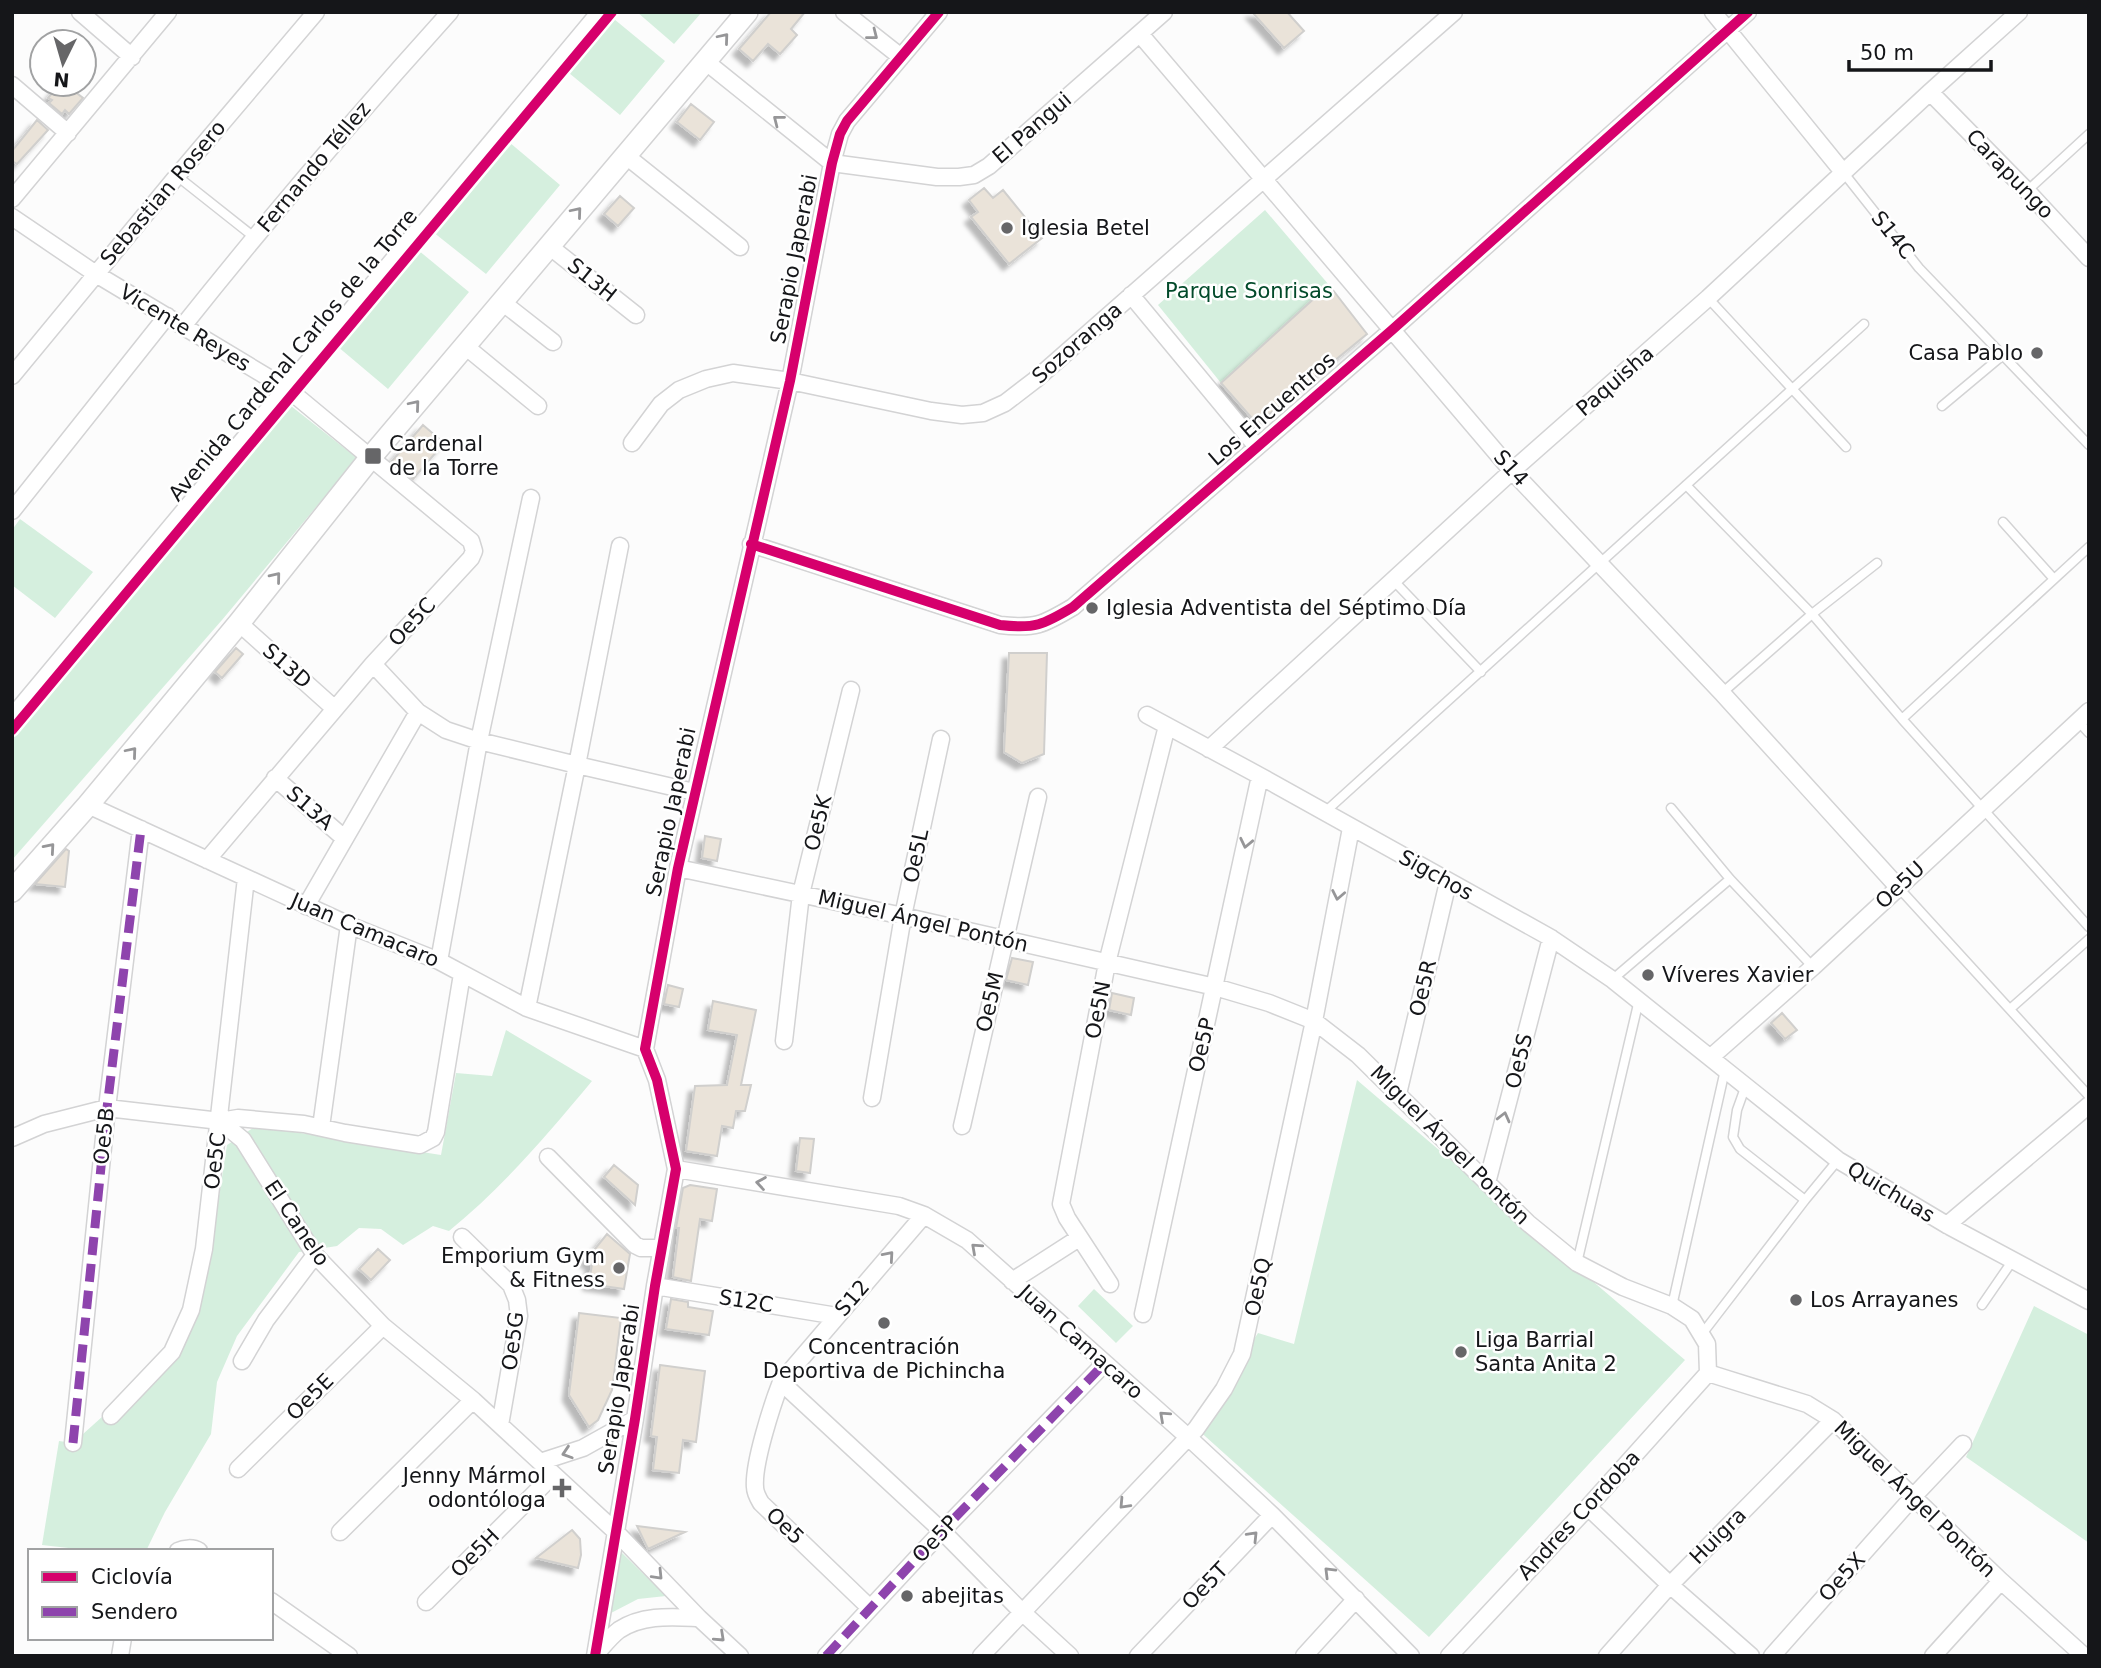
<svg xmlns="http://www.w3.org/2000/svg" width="2101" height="1668" font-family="'DejaVu Sans',sans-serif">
	<defs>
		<filter id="shadow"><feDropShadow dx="-6" dy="6" stdDeviation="2" flood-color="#0004"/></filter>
	</defs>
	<rect width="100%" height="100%" fill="#fcfcfc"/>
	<!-- green -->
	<path fill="#d5efde" d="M637 12H702L674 44Z
		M614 19 665 61 620 115 569 73Z
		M509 142 560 185 486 274 433 232Z
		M1265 210 1329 285 1221 383 1158 305Z
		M418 250 469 292 388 389 337 346Z
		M291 406 357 458 222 620 12 860V737Z
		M20 519 93 572 55 618 12 585V530Z
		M506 1030 592 1081C548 1134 503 1187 449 1231L433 1226 403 1245 381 1229 359 1228 337 1246 299 1252 237 1336 217 1382 211 1434 165 1512 146 1551H95L42 1545 59 1441 73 1443 172 1354 208 1266 227 1145 256 1126 441 1155 456 1073 492 1076Z
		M1357 1080 1685 1360 1429 1637 1196 1428 1258 1333 1294 1344Z
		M1094 1289 1133 1326 1116 1343 1078 1306Z
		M2034 1306 2089 1335V1543L1966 1457Z
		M620 1551 666 1596 638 1599 611 1613Z"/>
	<!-- building -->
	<path fill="#eae3d9" stroke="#d0cfcd" stroke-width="2" filter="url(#shadow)" d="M771 12H805L791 29 797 35 780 54 768 44 753 61 739 49Z
		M1252 12H1287L1304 31 1284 48Z
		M60 84H65L83 98 69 114 65 110 62 114 49 103 52 100 48 98Z
		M691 104 714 122 700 140 677 122Z
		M37 120 48 130 17 164 12 161V151Z
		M984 188 993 198 1003 190 1042 238 1009 264 971 217 978 212 969 200Z
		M620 196 634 208 618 226 604 214Z
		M1329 285 1367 334 1257 424 1221 383Z
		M423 425 444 443 413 479 392 461Z
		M236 648 243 654 222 678 215 672Z
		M1009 653H1047L1044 754 1022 763 1004 752Z
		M705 836 721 839 717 861 702 858Z
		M66 849 69 851 65 887 35 884Z
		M1012 958 1033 962 1028 985 1006 980Z
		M668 985 683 989 679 1007 664 1004Z
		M1112 993 1134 998 1131 1015 1109 1010Z
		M713 1001 756 1010 741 1085H751L745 1111H736L733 1128 722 1126 717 1156 686 1151 695 1086 727 1085 737 1035 708 1030Z
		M1782 1013 1797 1030 1785 1039 1771 1023Z
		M800 1138 814 1139 810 1173 796 1171Z
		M614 1165 638 1185 635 1205 604 1177Z
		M690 1185 717 1189 712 1221 700 1219 691 1281 673 1277 679 1228H676L683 1188Z
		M607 1234 630 1254 624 1289 589 1284 592 1264 586 1260Z
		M378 1249 390 1260 371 1280 359 1269Z
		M671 1299 688 1302V1307L713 1311 709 1335 666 1329Z
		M579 1313 621 1318 612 1390 598 1420 589 1427 569 1395Z
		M660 1365 705 1371 696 1442 683 1440 679 1473 653 1470 657 1437 651 1436Z
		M637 1526 685 1532 648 1549Z
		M572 1530 580 1539 581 1555 578 1568 536 1558Z"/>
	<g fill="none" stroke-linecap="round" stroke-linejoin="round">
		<defs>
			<path id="lane" d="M1843 172 1919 268 2089 445
				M177 176 254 237
				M2027 191 2089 134
				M1708 298 1846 447
				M1942 406 2003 355
				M1686 485 1812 614 1902 719 2089 927
				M2003 522 2054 579
				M1393 580 1481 672
				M1722 693 1812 614 1877 563
				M1902 719 2089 547
				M2078 721 2089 733
				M1671 808 1730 879 1813 967
				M1325 812 1864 324
				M1898 887 2089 1096
				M1613 979 1730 879
				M2010 1009 2089 939
				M1805 1200 1838 1160
				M1577 1263 1639 1000
				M1982 1305 2013 1260
				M1672 1306 1725 1070
				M1702 1334 1805 1200 1740 1149 1733 1137 1737 1110 1746 1085"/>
			<path id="street" d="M80 12 132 57
				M844 12 901 57
				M1713 12 1843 172
				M1140 34 1512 471 1722 693 1898 887
				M705 61 832 163 937 177H959L974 175 989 166 1164 12
				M12 85 68 133
				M1930 92 2027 191 2089 258
				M625 155 740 247
				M12 199 168 12
				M12 217 96 274 289 390 471 541 474 551 471 558 373 664 207 860
				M549 246 636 315
				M1131 295 1257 447
				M502 302 553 342
				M183 326C269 218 358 114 450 12
				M465 346 538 406
				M12 376 177 176 316 12
				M632 443 661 404 679 390 706 379 733 373 790 381 931 411 962 415 983 413 1005 403 1035 380 1454 12
				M12 511 167 316
				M751 544 1000 625C1035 629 1043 625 1073 607L1392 330 1748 12
				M239 623 335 709
				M373 664 418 712 446 730 479 741 577 765 694 792
				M1147 715 1260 776 1551 938 1613 980 1838 1160 1947 1225 2089 1301
				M1209 749 1512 471 1708 298 1930 92 2019 12
				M275 778 344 838
				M88 805 349 925 439 961 527 1008 645 1049
				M678 868 903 916 1215 987 1269 1003 1314 1021 1358 1055 1528 1223 1577 1263 1623 1287 1672 1306 1692 1319 1707 1344 1708 1373
				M306 906 418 712
				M439 961 479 741 531 498
				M527 1008 577 765 620 546
				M784 1041 801 894 851 690
				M1711 1057 1813 967 2089 711
				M1398 1094 1448 882
				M872 1098 903 916 941 739
				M220 1121 238 1118 304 1124 345 1133 420 1145 433 1138 436 1132 462 974
				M962 1126 1038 797
				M321 1127 349 925
				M12 1138 44 1124 107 1108 220 1121 243 1140 315 1255 383 1326 473 1400 500 1425 616 1532 699 1618 740 1656
				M548 1157 635 1245 641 1248H661
				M676 1169 899 1206 924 1215 967 1240 1188 1437 1272 1515 1411 1656
				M1487 1183 1551 938
				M1947 1225 2089 1105
				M462 1237 511 1285 517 1300 519 1316 500 1425
				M1012 1281 1079 1238
				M1110 1284 1067 1218 1061 1204 1107 963 1167 726
				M655 1286 837 1316
				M1143 1314 1260 776
				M242 1361 266 1320 315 1255
				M1708 1373 1807 1404 1833 1420 2001 1581 2084 1656
				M781 1382 942 1531 1022 1612 1070 1656
				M111 1416 172 1352 191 1310 204 1249 246 878
				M73 1443 107 1108 141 829
				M540 1462 583 1448 635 1419
				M238 1469 383 1326
				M1588 1507 1670 1585 1751 1656
				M340 1532 473 1400
				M178 1551C184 1548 193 1547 199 1551
				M271 1601 349 1656
				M426 1602 553 1475
				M870 1608 761 1503C758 1498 755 1493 755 1487 753 1464 772 1405 781 1382L924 1215
				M596 1654C603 1646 611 1636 619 1630 643 1614 673 1617 699 1618
				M120 1656 123 1638
				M595 1656 635 1419 655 1286 676 1169 657 1080 645 1049 678 868 790 381 832 163 840 134 847 121 939 12
				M826 1656 942 1531 1105 1363
				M981 1656 1196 1429 1224 1389 1242 1354 1314 1021 1351 828
				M1138 1656 1272 1515
				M1304 1656 1356 1599
				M1449 1656 1588 1507 1708 1373
				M1607 1656 1670 1585 1833 1420
				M1772 1656 1912 1498 1963 1444
				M1933 1656 2001 1581"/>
			<path id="secondary" d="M12 721 603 12
				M12 891 88 805 239 623 371 457 747 12"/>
		</defs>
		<!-- lane casing -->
		<use href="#lane" stroke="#d3d3d4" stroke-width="11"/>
		<!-- street casing -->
		<use href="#street" stroke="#d3d3d4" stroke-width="19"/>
		<!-- secondary casing -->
		<use href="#secondary" stroke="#d3d3d4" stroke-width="24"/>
		<!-- lane -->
		<use href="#lane" stroke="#fff" stroke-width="8"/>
		<!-- street -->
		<use href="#street" stroke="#fff" stroke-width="16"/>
		<!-- secondary -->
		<use href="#secondary" stroke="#fff" stroke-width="21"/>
		<!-- quiet -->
		<path stroke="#8e44ad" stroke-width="9" stroke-dasharray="18 9" stroke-linecap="butt" d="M73 1443 107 1108 141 829
			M826 1656 942 1531 1105 1363"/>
		<defs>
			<path id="cycleway" d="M751 544 1000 625C1035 629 1043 625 1073 607L1392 330 1748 12
				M12 730 612 12
				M595 1656 635 1419 655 1286 676 1169 657 1080 645 1049 678 868 790 381 832 163 840 134 847 121 939 12"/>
		</defs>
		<!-- cycleway casing -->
		<use href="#cycleway" stroke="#fff" stroke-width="15"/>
		<!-- cycleway -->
		<use href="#cycleway" stroke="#d6006c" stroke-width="10"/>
	</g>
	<!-- one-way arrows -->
	<defs><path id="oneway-chevron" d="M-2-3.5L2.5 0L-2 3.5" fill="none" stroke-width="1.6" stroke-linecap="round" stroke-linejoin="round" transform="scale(1.75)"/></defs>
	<g stroke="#969698">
		<use href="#oneway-chevron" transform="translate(873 35) rotate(38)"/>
		<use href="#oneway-chevron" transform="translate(724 38) rotate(-50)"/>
		<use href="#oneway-chevron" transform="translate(778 120) rotate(-142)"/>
		<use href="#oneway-chevron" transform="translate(577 212) rotate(-50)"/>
		<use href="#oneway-chevron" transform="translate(415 405) rotate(-50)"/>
		<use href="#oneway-chevron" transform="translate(276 577) rotate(-51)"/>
		<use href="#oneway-chevron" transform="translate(132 752) rotate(-50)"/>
		<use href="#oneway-chevron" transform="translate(1246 843) rotate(102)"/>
		<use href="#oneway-chevron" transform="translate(50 848) rotate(-49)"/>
		<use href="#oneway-chevron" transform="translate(1338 895) rotate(101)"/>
		<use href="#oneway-chevron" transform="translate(1504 1117) rotate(-76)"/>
		<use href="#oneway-chevron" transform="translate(761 1183) rotate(-171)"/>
		<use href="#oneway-chevron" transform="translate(976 1248) rotate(-138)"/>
		<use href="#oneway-chevron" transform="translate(889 1256) rotate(-49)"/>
		<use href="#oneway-chevron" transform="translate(1164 1416) rotate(-138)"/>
		<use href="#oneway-chevron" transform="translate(567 1453) rotate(162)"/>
		<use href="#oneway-chevron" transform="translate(1124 1504) rotate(133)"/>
		<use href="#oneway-chevron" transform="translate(1253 1536) rotate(-46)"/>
		<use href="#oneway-chevron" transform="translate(1329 1572) rotate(-135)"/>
		<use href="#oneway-chevron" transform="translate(658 1575) rotate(46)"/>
		<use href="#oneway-chevron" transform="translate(720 1637) rotate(43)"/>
	</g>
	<!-- markers -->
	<g fill="#666668" stroke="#fff" stroke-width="2.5">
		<circle cx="1007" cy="228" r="7"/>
		<circle cx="2037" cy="353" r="7"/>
		<rect x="364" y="447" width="18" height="18" rx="3.5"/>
		<circle cx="1092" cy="608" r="7"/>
		<circle cx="1648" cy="975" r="7"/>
		<circle cx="619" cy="1268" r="7"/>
		<circle cx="1796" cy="1300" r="7"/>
		<circle cx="884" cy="1323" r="7"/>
		<circle cx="1461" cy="1352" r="7"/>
		<path d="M558.5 1477.5h7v7h7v7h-7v7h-7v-7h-7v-7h7z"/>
		<circle cx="907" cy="1596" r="7"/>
	</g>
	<g text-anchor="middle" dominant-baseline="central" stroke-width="5" stroke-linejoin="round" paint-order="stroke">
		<!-- street labels -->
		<g font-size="21" fill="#151619" stroke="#fff">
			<text transform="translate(1032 128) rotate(-41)">El Pangui</text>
			<text transform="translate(314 167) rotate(-50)">Fernando Téllez</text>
			<text transform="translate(2010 174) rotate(46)">Carapungo</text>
			<text transform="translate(163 193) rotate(-50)">Sebastian Rosero</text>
			<text transform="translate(1893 235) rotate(51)">S14C</text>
			<text transform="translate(794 259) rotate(-79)">Serapio Japerabi</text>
			<text transform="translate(592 280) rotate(39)">S13H</text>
			<text transform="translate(185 328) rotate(31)">Vicente Reyes</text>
			<text transform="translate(1077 343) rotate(-41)">Sozoranga</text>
			<text transform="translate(293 355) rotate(-50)">Avenida Cardenal Carlos de la Torre</text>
			<text transform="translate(1615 381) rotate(-41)">Paquisha</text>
			<text transform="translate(1272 409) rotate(-41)">Los Encuentros</text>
			<text transform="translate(1511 468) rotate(48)">S14</text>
			<text transform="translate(412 622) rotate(-47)">Oe5C</text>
			<text transform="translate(287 666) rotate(41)">S13D</text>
			<text transform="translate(310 808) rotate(41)">S13A</text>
			<text transform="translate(671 812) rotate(-78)">Serapio Japerabi</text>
			<text transform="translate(818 823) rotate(-76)">Oe5K</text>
			<text transform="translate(916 856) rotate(-78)">Oe5L</text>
			<text transform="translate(1436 875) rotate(29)">Sigchos</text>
			<text transform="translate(1900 885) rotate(-43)">Oe5U</text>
			<text transform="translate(923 921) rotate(13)">Miguel Ángel Pontón</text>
			<text transform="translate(365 930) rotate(23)">Juan Camacaro</text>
			<text transform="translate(1423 988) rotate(-77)">Oe5R</text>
			<text transform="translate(990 1002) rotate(-77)">Oe5M</text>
			<text transform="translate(1098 1010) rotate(-79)">Oe5N</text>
			<text transform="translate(1202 1045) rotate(-77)">Oe5P</text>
			<text transform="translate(1519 1061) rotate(-76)">Oe5S</text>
			<text transform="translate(104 1136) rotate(-84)">Oe5B</text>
			<text transform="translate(1450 1145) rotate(45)">Miguel Ángel Pontón</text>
			<text transform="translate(215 1161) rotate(-83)">Oe5C</text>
			<text transform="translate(1891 1192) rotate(31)">Quichuas</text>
			<text transform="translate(297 1223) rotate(56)">El Canelo</text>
			<text transform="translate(1258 1287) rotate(-78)">Oe5Q</text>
			<text transform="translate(852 1298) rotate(-49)">S12</text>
			<text transform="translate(746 1301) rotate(9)">S12C</text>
			<text transform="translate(513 1341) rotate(-83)">Oe5G</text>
			<text transform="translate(1081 1342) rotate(42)">Juan Camacaro</text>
			<text transform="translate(619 1389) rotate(-81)">Serapio Japerabi</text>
			<text transform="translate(310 1397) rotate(-45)">Oe5E</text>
			<text transform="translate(1915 1499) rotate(44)">Miguel Ángel Pontón</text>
			<text transform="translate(1579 1515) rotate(-47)">Andres Cordoba</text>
			<text transform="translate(785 1526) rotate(44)">Oe5</text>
			<text transform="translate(1718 1536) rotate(-45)">Huigra</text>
			<text transform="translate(935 1539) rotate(-47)">Oe5P</text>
			<text transform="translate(475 1553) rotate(-45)">Oe5H</text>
			<text transform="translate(1842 1577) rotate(-48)">Oe5X</text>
			<text transform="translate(1205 1586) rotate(-46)">Oe5T</text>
		</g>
		<!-- poi labels -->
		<g font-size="21" fill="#151619" stroke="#fff" text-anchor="start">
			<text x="1021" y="228">Iglesia Betel</text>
			<text x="2023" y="353" text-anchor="end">Casa Pablo</text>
			<text x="389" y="444">Cardenal<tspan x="389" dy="24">de la Torre</tspan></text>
			<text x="1106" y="608">Iglesia Adventista del Séptimo Día</text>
			<text x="1662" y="975">Víveres Xavier</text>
			<text x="605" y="1256" text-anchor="end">Emporium Gym<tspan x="605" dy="24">&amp; Fitness</tspan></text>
			<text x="1810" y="1300">Los Arrayanes</text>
			<text x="1475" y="1340">Liga Barrial<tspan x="1475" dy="24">Santa Anita 2</tspan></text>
			<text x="884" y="1347" text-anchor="middle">Concentración<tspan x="884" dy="24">Deportiva de Pichincha</tspan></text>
			<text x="546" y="1476" text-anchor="end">Jenny Mármol<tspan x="546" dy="24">odontóloga</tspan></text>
			<text x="921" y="1596">abejitas</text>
		</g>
		<!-- park labels -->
		<g font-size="21" fill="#024a2a" stroke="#fff">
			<text x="1249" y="291">Parque Sonrisas</text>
		</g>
	</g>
	<!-- border -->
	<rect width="2101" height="1668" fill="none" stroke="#151619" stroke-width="28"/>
	<!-- legend -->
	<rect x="28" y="1549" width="245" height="91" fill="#ffffff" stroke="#a1a2a3" stroke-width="2"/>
	<rect x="42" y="1572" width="35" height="10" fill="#d6006c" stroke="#a1a2a3" stroke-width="2"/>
	<text x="91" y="1584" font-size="21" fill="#151619">Ciclovía</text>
	<rect x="42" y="1607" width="35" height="10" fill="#8e44ad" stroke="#a1a2a3" stroke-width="2"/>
	<text x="91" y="1619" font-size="21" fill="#151619">Sendero</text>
	<!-- north arrow -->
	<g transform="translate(63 63) rotate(185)"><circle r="33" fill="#ffffff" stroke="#a1a2a3" stroke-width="2"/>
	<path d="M0-5L12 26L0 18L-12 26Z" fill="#666668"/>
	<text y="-10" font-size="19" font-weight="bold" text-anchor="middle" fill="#151619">N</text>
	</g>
	<!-- scale -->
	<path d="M1849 60v10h142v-10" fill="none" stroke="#151619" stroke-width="3.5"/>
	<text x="1860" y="60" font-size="21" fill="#151619" stroke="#ffffff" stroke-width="5" paint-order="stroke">50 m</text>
</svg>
